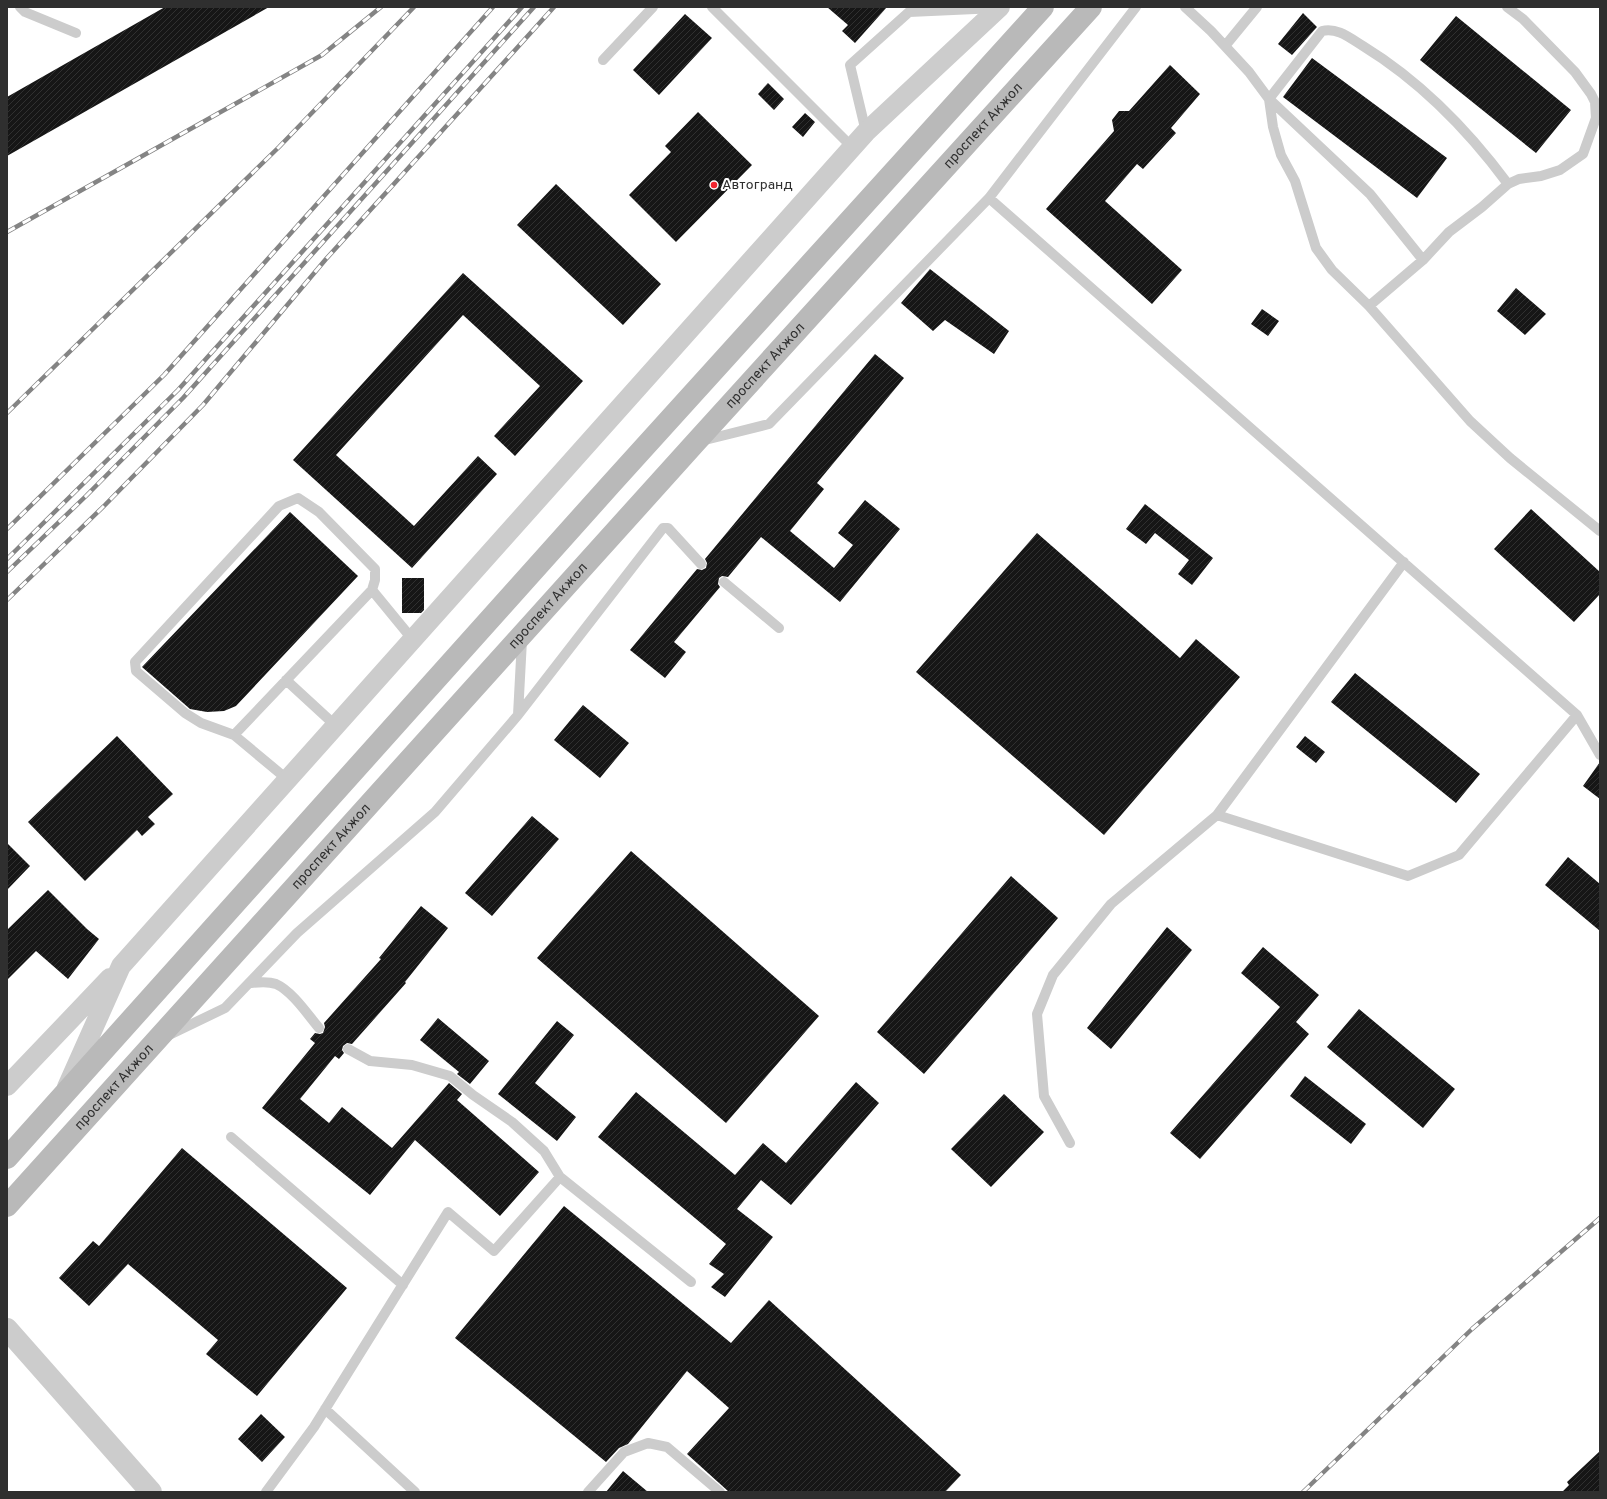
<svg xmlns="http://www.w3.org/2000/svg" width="1607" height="1499" font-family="Overpass,sans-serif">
	<defs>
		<pattern id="building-hatch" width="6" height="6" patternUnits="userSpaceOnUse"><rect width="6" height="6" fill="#161616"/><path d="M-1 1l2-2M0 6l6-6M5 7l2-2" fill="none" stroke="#303030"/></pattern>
	</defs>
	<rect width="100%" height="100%" fill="#fff"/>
	<!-- building -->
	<path fill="url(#building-hatch)" d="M165 7H269L7 156V97Z
		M827 7H887L855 43 842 31 848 25Z
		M1303 13 1317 27 1292 55 1278 44Z
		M685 14 712 38 659 95 633 70Z
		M1456 16 1571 110 1536 153 1420 60Z
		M1312 58 1447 158 1417 198 1283 97Z
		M1170 65 1200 94 1171 128 1176 133 1143 169 1137 164 1105 201 1182 270 1152 304 1046 209 1114 131 1112 120 1119 111H1129Z
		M768 83 784 99 774 110 758 94Z
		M698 112 752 165 676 242 629 195 671 152 665 146Z
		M805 113 815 122 803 137 792 127Z
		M556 184 661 284 623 325 517 225Z
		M930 269 1009 331 994 354 945 320 933 331 901 303Z
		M463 273 583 381 515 456 494 436 540 386 463 315 336 455 414 526 478 456 497 474 412 568 293 460Z
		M1516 288 1546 314 1525 335 1497 311Z
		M1262 309 1279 321 1268 336 1251 324Z
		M875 354 904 378 817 483 824 489 790 531 834 568 853 545 838 533 865 500 900 529 840 602 761 537 728 577 722 576 719 578 718 584 720 587 674 642 686 652 665 678 630 650 697 569 702 570 706 568 707 563 705 559Z
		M1145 504 1213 558 1192 585 1178 574 1189 560 1155 533 1146 544 1126 529Z
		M1531 509 1600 572V594L1574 622 1494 549Z
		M290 512 358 576 236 706 224 711 207 712 190 709 142 667Z
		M1037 533 1180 658 1196 639 1240 677 1104 835 916 672Z
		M402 578H424V610L421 613H402Z
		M1355 673 1480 774 1456 803 1331 702Z
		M583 705 629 743 600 778 554 740Z
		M117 736 173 794 148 817 155 824 142 836 137 830 85 881 28 822Z
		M1305 736 1325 752 1316 763 1296 747Z
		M1600 762V799L1583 786Z
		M532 816 559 839 492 916 465 893Z
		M7 843 30 866 7 890Z
		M631 851 819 1016 726 1123 537 958Z
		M1568 857 1600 884V931L1545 885Z
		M1011 876 1058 918 924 1074 877 1032Z
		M48 890 87 929 99 939 68 979 36 951 7 980V930Z
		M421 906 448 928 405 982 406 983 352 1044 347 1043 343 1046 342 1050 344 1053 339 1059 335 1056 300 1099 329 1123 342 1107 392 1148 449 1083 462 1094 457 1100 539 1172 500 1216 415 1140 370 1195 262 1108 315 1043 310 1039 315 1033 320 1034 323 1033 325 1027 324 1023 381 959 379 958Z
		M1167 927 1192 950 1111 1049 1087 1028Z
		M1263 947 1319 995 1296 1022 1309 1034 1200 1159 1170 1133 1280 1007 1241 973Z
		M1359 1009 1455 1089 1423 1128 1327 1047Z
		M438 1018 489 1061 470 1084 457 1074 459 1072 420 1040Z
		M557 1021 574 1035 535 1083 576 1117 557 1141 498 1094Z
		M1305 1076 1366 1124 1351 1144 1290 1096Z
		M856 1082 879 1103 791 1205 761 1180 737 1209 773 1237 725 1297 711 1287 724 1274 709 1264 726 1244 598 1137 636 1092 735 1175 763 1143 786 1163Z
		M1004 1094 1044 1132 991 1187 951 1149Z
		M182 1148 347 1288 257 1396 206 1354 218 1340 128 1264 89 1306 59 1278 93 1241 99 1246Z
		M564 1206 731 1343 769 1300 961 1475 945 1492H729L687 1454 729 1408 687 1371 628 1444 619 1448 606 1462 455 1338Z
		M261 1414 285 1437 262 1462 238 1439Z
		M1600 1451V1492H1562L1569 1485 1567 1482Z
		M623 1471 648 1492H606Z"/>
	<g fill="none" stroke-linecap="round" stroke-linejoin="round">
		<!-- service -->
		<path stroke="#ccc" stroke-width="10" d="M20 7 25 12 76 33
			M712 7 852 147
			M1185 7 1211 31 1249 72 1269 99 1273 127 1281 155 1295 181 1316 248 1332 270 1369 306 1470 421 1510 458 1600 531
			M1225 46 1257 7
			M603 60 653 7
			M866 132 850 65 909 12 997 8
			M989 198 1577 715 1600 755
			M1423 260 1370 194 1269 99 1322 31C1337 27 1350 38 1363 46 1420 81 1468 130 1508 184
			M1369 306 1423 260 1449 232 1482 207 1508 184 1519 179 1541 176 1560 170 1583 154 1596 118 1595 102 1591 94 1575 72 1523 19 1507 7
			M701 441 769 424 989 198 1136 7
			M724 582 779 628
			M286 680 336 726
			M518 715 663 528H668L701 564
			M234 735 372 590
			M288 780 234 735 201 723 185 713 136 671 135 662 279 506 298 498 319 512 375 569V580L372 590 413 640
			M1217 815 1408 876 1459 855 1577 715
			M251 983C259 982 268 981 276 984 292 991 308 1015 319 1028
			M169 1035 225 1008 297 933 435 812 518 715 522 640
			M348 1049 370 1061 412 1065 450 1076 473 1095 512 1122 544 1151 560 1177
			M231 1137 403 1285
			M1070 1143 1044 1096 1037 1014 1053 975 1111 904 1217 815 1404 562
			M325 1409 415 1492
			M266 1492 314 1427 448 1212 494 1251 560 1177 691 1282
			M588 1492 624 1452 648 1443 667 1447 720 1492"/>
		<!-- minor -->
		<path stroke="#ccc" stroke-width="20" d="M7 1086 110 978
			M67 1087 121 966 866 132 1000 7"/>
		<!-- tertiary -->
		<path stroke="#ccc" stroke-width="22" d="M7 1329 151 1492"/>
		<!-- secondary -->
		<g stroke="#b9b9b9" stroke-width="22">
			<path d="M7 1158 611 484 1043 7"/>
			<path id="s1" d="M7 1206 695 443 1091 7"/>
		</g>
		<defs>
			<path id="rail" d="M7 232 322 55 381 7
				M7 413 279 147 414 7
				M7 529 164 375 493 7
				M7 559 178 390 522 7
				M7 572 86 496 183 398 534 7
				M7 600 105 505 203 405 326 259 554 7
				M1303 1492 1472 1329 1600 1218"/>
		</defs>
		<!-- rail casing -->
		<use href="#rail" stroke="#848484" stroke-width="4.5"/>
		<!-- rail -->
		<use href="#rail" stroke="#fff" stroke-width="3" stroke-dasharray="9" stroke-linecap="butt"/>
	</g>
	<!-- markers -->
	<circle fill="#f2242f" stroke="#fff" stroke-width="1.5" cx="714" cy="185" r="4"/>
	<g text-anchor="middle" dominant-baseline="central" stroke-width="4" stroke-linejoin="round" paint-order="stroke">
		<!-- street labels -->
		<g font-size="14" fill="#2f2f2f" stroke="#fff">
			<text stroke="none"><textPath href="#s1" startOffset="1456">проспект Акжол</textPath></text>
			<text stroke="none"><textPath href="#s1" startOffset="1132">проспект Акжол</textPath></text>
			<text stroke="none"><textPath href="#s1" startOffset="808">проспект Акжол</textPath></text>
			<text stroke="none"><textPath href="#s1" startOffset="484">проспект Акжол</textPath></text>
			<text stroke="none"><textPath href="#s1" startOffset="160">проспект Акжол</textPath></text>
		</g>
		<!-- poi labels -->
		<g font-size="14" fill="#2f2f2f" stroke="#fff" text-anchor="start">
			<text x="722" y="185">Автогранд</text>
		</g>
	</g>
	<!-- border -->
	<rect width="1607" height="1499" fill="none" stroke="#2f2f2f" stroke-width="16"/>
</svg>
